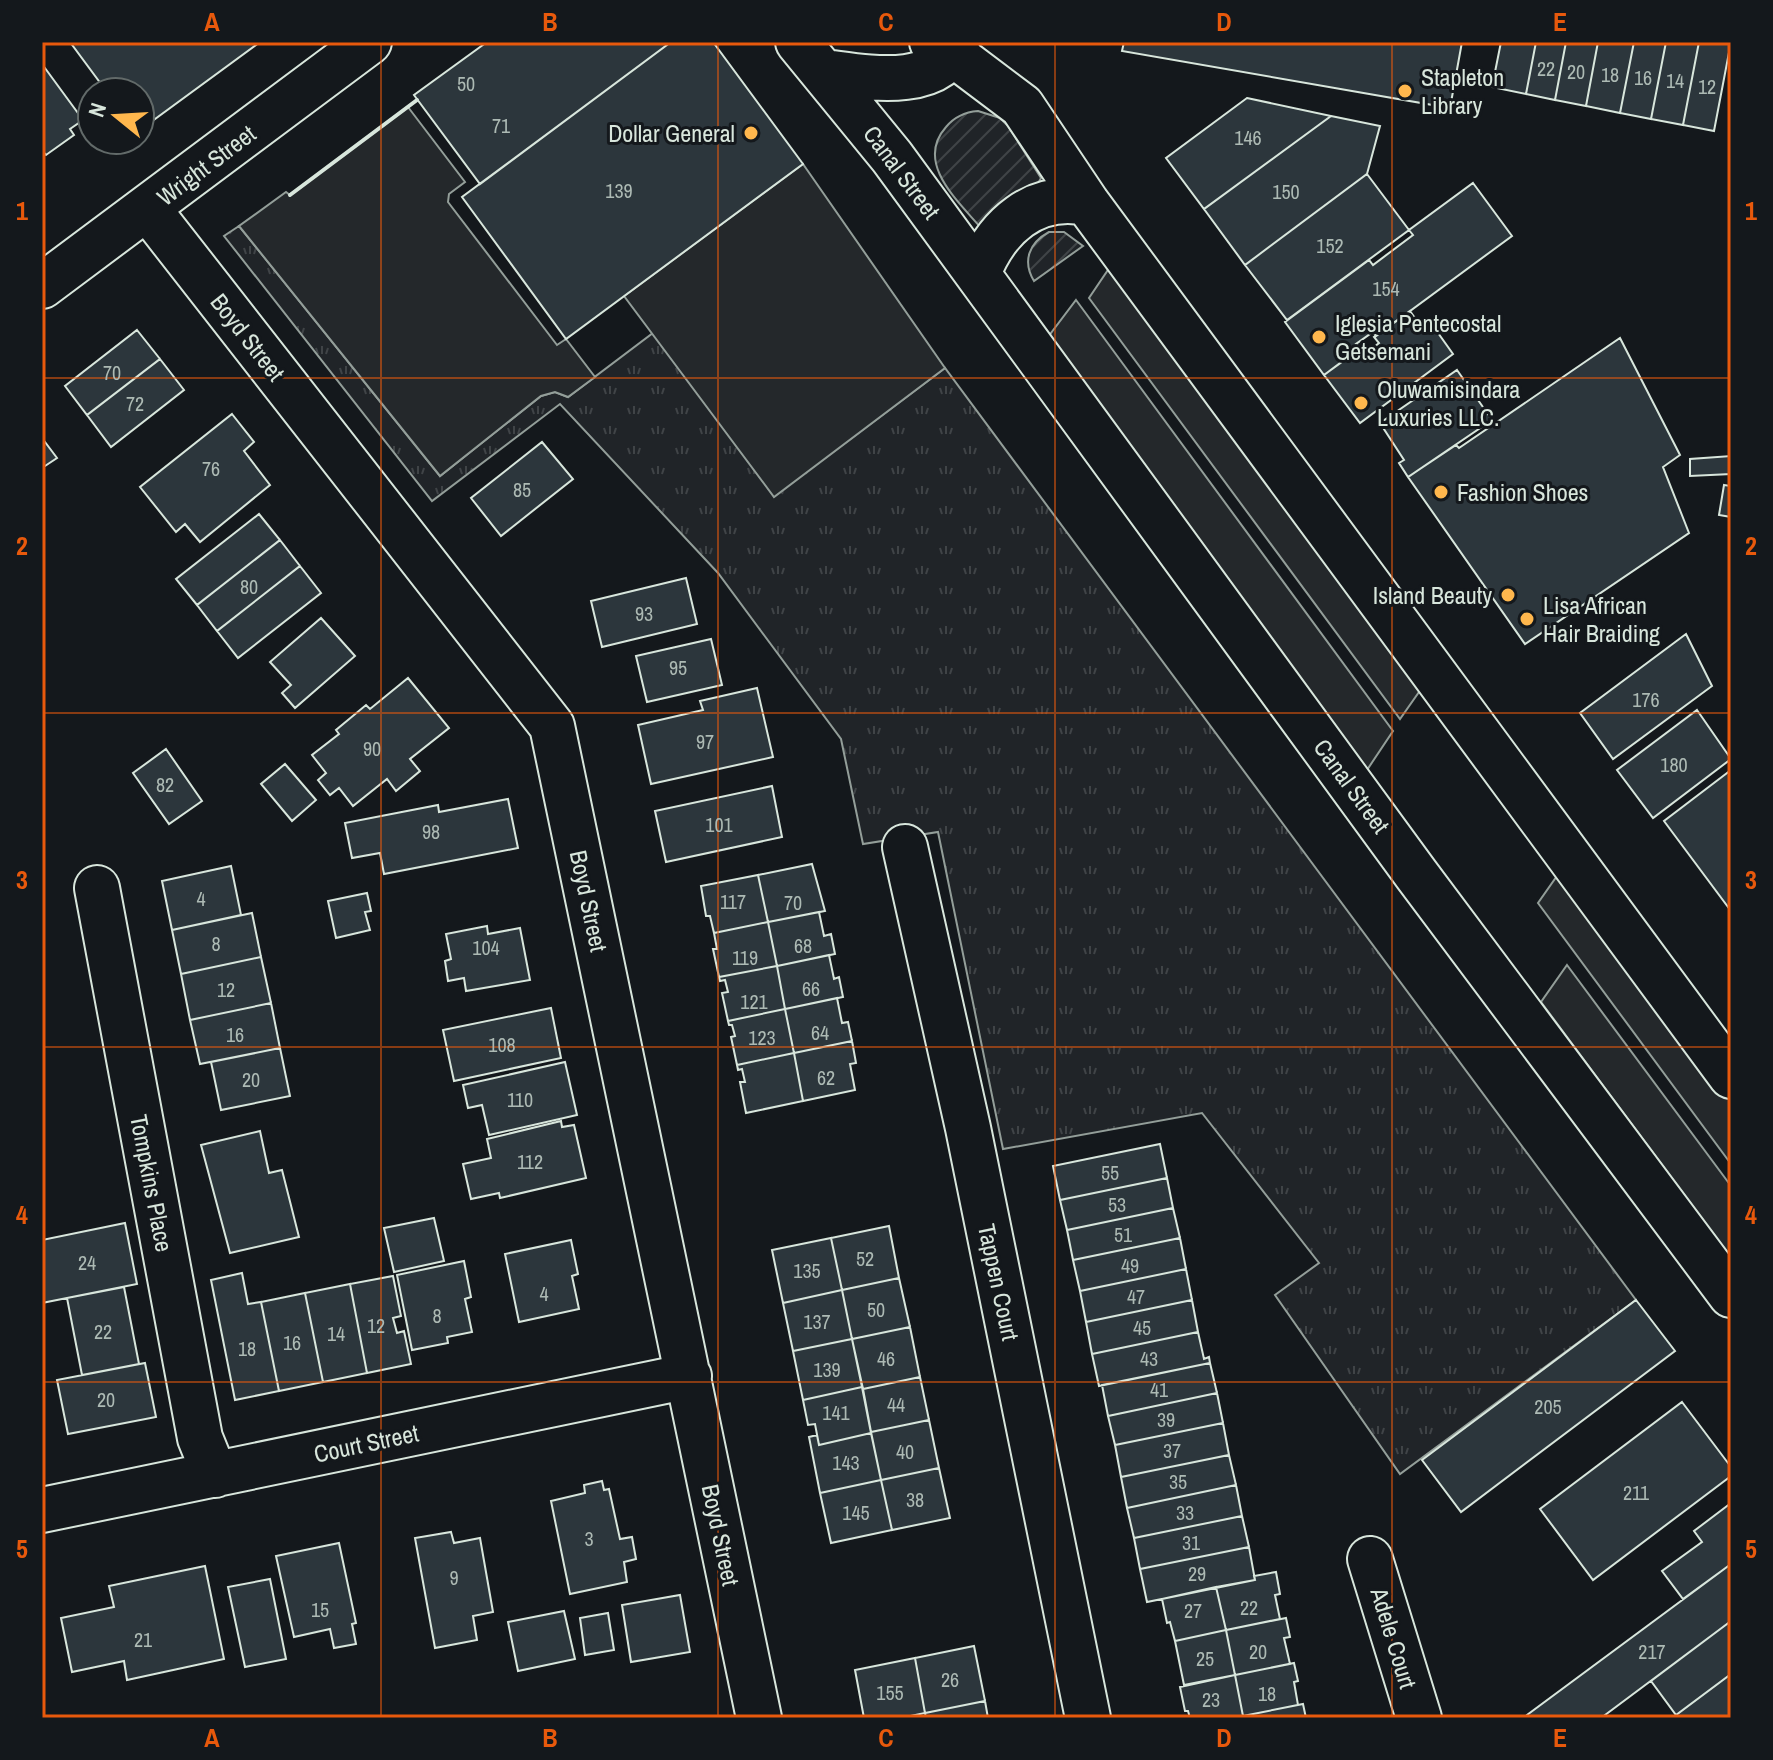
<svg xmlns="http://www.w3.org/2000/svg" width="1773" height="1760" font-family="'Archivo Narrow',sans-serif">
	<defs>
		<pattern id="grass-tufts" width="24" height="20" patternUnits="userSpaceOnUse" patternTransform="scale(2)"><rect width="24" height="20" fill="#202428"/><path d="M3 7l-1-3M5 7V3M7 7l1-3M15 17l-1-3M17 17v-4M19 17l1-3" fill="none" stroke="#404447"/></pattern>
		<pattern id="garden-furrows" width="10" height="10" patternUnits="userSpaceOnUse" patternTransform="scale(2)"><rect width="10" height="10" fill="#202428"/><path d="M-1 1l2-2M0 10L10 0M9 11l2-2" fill="none" stroke="#404447"/></pattern>
	</defs>
	<rect width="100%" height="100%" fill="#14181c"/>
	<!-- grass -->
	<path fill="url(#grass-tufts)" stroke="#939e99" stroke-width="2" d="M239 226 440 476 541 396 555 392 568 397 653 333 774 496 945 368 1636 1300 1400 1474 1275 1295 1319 1263 1202 1113 1003 1149 938 832 863 844 841 739 718 573 560 404 432 501 224 236Z"/>
	<!-- garden -->
	<path fill="url(#garden-furrows)" stroke="#939e99" stroke-width="2" d="M978 111 1000 118 1008 126 1041 178 1037 186 981 228C959 202 914 163 946 127 955 116 965 112 978 111Z
		M1049 232H1064L1083 246 1034 281C1022 261 1029 243 1049 232Z"/>
	<!-- parking -->
	<path fill="#24282b" stroke="#939e99" stroke-width="2" d="M408 107 465 182 449 194 448 202 557 345 566 339 595 377 568 397 555 392 541 396 440 476 239 226 286 192 290 195Z
		M803 164 945 368 774 497 624 296Z
		M1114 261 1426 682 1400 719 1089 298Z
		M1076 300 1393 731 1367 770 1048 337Z
		M1564 866 1731 1092V1164L1538 903Z
		M1567 965 1731 1186V1258L1541 1002Z"/>
	<!-- building -->
	<path fill="#2c363c" stroke="#d8e6dc" stroke-width="2" d="M70 42H260L140 130V92H107Z
		M487 42H671L480 184 414 95Z
		M671 42H713L803 164 566 339 462 197Z
		M1124 42H1462L1450 108 1122 51Z
		M1501 42H1536L1526 94 1492 87Z
		M1536 42H1566L1555 100 1526 94Z
		M1566 42H1598L1586 106 1555 100Z
		M1598 42H1634L1620 113 1586 106Z
		M1634 42H1666L1651 119 1620 113Z
		M1666 42H1699L1683 125 1651 119Z
		M1699 42H1731L1714 131 1683 125Z
		M42 64 83 120 70 129 74 135 46 155 42 150Z
		M1247 98 1331 116 1204 209 1166 158Z
		M1331 116 1380 126 1367 174 1245 265 1204 209Z
		M1367 174 1409 230 1287 320 1245 265Z
		M1473 183 1512 236 1376 336 1373 332 1356 344 1360 348 1324 375 1285 322 1369 260 1373 265 1413 235 1409 230Z
		M1410 311 1425 332 1433 326 1453 354 1360 423 1324 375 1364 346 1368 352 1379 343 1374 337Z
		M137 330 160 359 87 415 65 386Z
		M1620 338 1680 455 1663 467 1689 533 1525 644 1408 477 1456 445 1459 448Z
		M160 359 184 390 111 447 87 415Z
		M1457 370 1492 420 1408 477 1399 463 1404 460 1380 423Z
		M232 414 254 442 244 451 270 485 200 542 185 524 176 532 140 487Z
		M42 438 57 458 42 468Z
		M542 442 573 479 501 536 471 498Z
		M1731 456V474L1690 476V459Z
		M1724 485 1731 486V517L1719 515Z
		M259 514 280 540 197 605 176 579Z
		M280 540 300 566 217 631 197 605Z
		M300 566 321 593 238 658 217 631Z
		M686 578 697 624 602 647 591 601Z
		M321 618 355 656 295 708 282 693 291 685 270 662Z
		M1686 634 1712 686 1613 759 1580 713Z
		M711 639 722 685 647 702 636 656Z
		M408 678 449 728 410 759 420 771 396 791 387 779 353 806 339 788 330 795 318 780 326 773 312 755 339 734 336 730 366 705 370 709Z
		M757 688 773 757 651 784 638 725 703 710 700 701Z
		M1697 710 1731 759 1653 818 1617 770Z
		M166 749 202 801 169 824 133 773Z
		M285 764 316 800 292 821 261 784Z
		M1731 770V911L1664 821Z
		M772 786 782 837 666 862 655 811Z
		M508 799 518 848 384 874 380 853 352 858 345 823 438 805 439 812Z
		M812 864 825 911 768 922 758 875Z
		M231 866 241 915 172 930 162 881Z
		M758 875 768 922 714 933 710 916H706L701 886Z
		M367 893 371 911 365 912 370 930 336 938 328 901Z
		M819 912 824 936 831 934 835 954 777 966 768 922Z
		M252 913 261 957 181 974 172 930Z
		M768 922 777 966 719 977 713 949H717L714 933Z
		M487 926 488 934 520 928 530 980 466 991 464 978 448 981 445 961 451 959 446 934Z
		M829 955 834 979 839 977 843 997 785 1009 777 966Z
		M261 957 271 1003 190 1020 181 974Z
		M777 966 785 1009 728 1021 722 993 728 992 725 980 720 981 719 977Z
		M837 998 842 1023 848 1022 852 1041 794 1053 785 1009Z
		M271 1003 280 1048 200 1064 190 1020Z
		M551 1008 561 1058 454 1081 443 1030Z
		M785 1009 794 1053 737 1065 731 1037 735 1036 732 1025H729L728 1021Z
		M852 1041 856 1063 850 1064 855 1090 803 1101 794 1053Z
		M280 1048 290 1096 221 1110 211 1062Z
		M794 1053 803 1101 746 1113 740 1082H745L742 1069 738 1070 737 1065Z
		M565 1062 577 1115 489 1135 482 1105 468 1108 463 1085Z
		M561 1121 562 1127 574 1125 586 1178 500 1198 499 1193 471 1199 463 1164 491 1158 487 1139Z
		M260 1131 269 1173 282 1170 299 1237 230 1253 201 1145Z
		M1160 1144 1167 1178 1060 1200 1053 1166Z
		M1167 1178 1173 1208 1067 1230 1060 1200Z
		M1173 1208 1180 1238 1073 1260 1067 1230Z
		M434 1218 444 1261 394 1272 384 1228Z
		M125 1223 137 1284 42 1303V1240Z
		M889 1226 899 1278 842 1290 831 1238Z
		M831 1238 842 1290 783 1303 772 1250Z
		M1180 1238 1186 1269 1080 1291 1073 1260Z
		M571 1240 578 1274 572 1276 579 1309 519 1322 505 1254Z
		M464 1261 471 1297 465 1299 472 1332 447 1337 448 1343 412 1350 397 1275Z
		M1186 1269 1192 1300 1086 1322 1080 1291Z
		M242 1273 248 1304 261 1302 279 1391 235 1400 211 1280Z
		M393 1276 401 1316 393 1318 397 1333 404 1331 411 1364 367 1373 350 1284Z
		M899 1278 910 1327 852 1339 842 1290Z
		M350 1284 367 1373 323 1382 305 1293Z
		M124 1287 139 1364 82 1375 67 1298Z
		M842 1290 852 1339 793 1351 783 1303Z
		M305 1293 323 1382 279 1391 261 1302Z
		M1192 1300 1198 1332 1092 1354 1086 1322Z
		M1636 1300 1675 1351 1461 1512 1422 1460Z
		M910 1327 920 1377 863 1389 852 1339Z
		M1198 1332 1204 1359 1209 1357 1210 1363 1099 1386 1092 1354Z
		M852 1339 862 1387 803 1400 793 1351Z
		M145 1363 156 1417 68 1434 57 1380Z
		M1210 1363 1217 1393 1108 1416 1102 1385Z
		M920 1377 929 1420 871 1432 863 1389Z
		M862 1387 871 1433 819 1445 815 1424 808 1425 803 1400Z
		M1217 1393 1223 1423 1115 1445 1108 1416Z
		M1682 1402 1731 1467V1476L1593 1580 1540 1509Z
		M929 1420 939 1468 881 1480 871 1432Z
		M1223 1423 1229 1455 1121 1477 1115 1445Z
		M871 1433 881 1480 820 1493 809 1437 817 1435 819 1445Z
		M1229 1455 1236 1485 1127 1508 1121 1477Z
		M939 1468 950 1518 892 1530 881 1480Z
		M881 1480 892 1530 831 1543 820 1493Z
		M602 1481 604 1490 609 1489 620 1539 632 1537 636 1559 624 1562 627 1582 570 1594 551 1501 585 1493 584 1485Z
		M1236 1485 1242 1516 1134 1538 1127 1508Z
		M1731 1503V1564L1683 1599 1662 1571 1702 1542 1694 1531Z
		M1242 1516 1249 1547 1140 1569 1134 1538Z
		M451 1532 454 1543 480 1538 493 1612 473 1616 477 1640 435 1648 415 1538Z
		M339 1543 356 1623 352 1624 356 1644 334 1648 330 1629 294 1637 276 1556Z
		M1249 1547 1255 1580 1147 1602 1140 1569Z
		M1731 1564V1621L1601 1718H1529L1527 1715Z
		M205 1566 224 1659 127 1680 124 1661 72 1672 61 1618 114 1607 109 1586Z
		M1276 1572 1280 1594 1275 1595 1280 1619 1226 1630 1216 1587 1255 1580 1254 1576Z
		M270 1579 286 1659 245 1667 228 1587Z
		M1216 1587 1226 1630 1175 1641 1170 1622 1167 1623 1162 1599Z
		M680 1595 690 1652 631 1662 622 1605Z
		M564 1611 575 1659 518 1671 508 1622Z
		M608 1613 614 1650 585 1655 580 1618Z
		M1286 1618 1290 1637 1284 1638 1290 1664 1235 1675 1226 1630Z
		M1731 1621V1674L1676 1715 1651 1681Z
		M1226 1630 1235 1675 1184 1685 1175 1641Z
		M974 1646 985 1701 925 1713 915 1658Z
		M915 1658 925 1713 901 1718H864L855 1670Z
		M1294 1663 1298 1681 1294 1682 1298 1705 1243 1716 1235 1675Z
		M1731 1674V1718H1672L1676 1715Z
		M1235 1675 1243 1716 1190 1718 1188 1711H1185L1180 1687Z
		M985 1701 988 1718H926L925 1713Z
		M1303 1704 1306 1718H1244L1243 1716Z"/>
	<g fill="none" stroke-linecap="round" stroke-linejoin="round">
		<defs>
			<path id="minor" d="M798 42 892 157 1416 874 1731 1295
				M932 42 953 54 1022 106 1087 203 1731 1076
				M825 72C865 77 939 92 957 42
				M148 209 552 726 759 1718
				M978 274C996 227 1034 192 1087 203
				M42 286 369 42
				M905 847 968 1128 1088 1718
				M97 888 200 1438 215 1475
				M42 1510 689 1376
				M1370 1559 1419 1718"/>
		</defs>
		<!-- minor casing -->
		<use href="#minor" stroke="#d8e6dc" stroke-width="48"/>
		<!-- minor -->
		<use href="#minor" stroke="#14181c" stroke-width="44"/>
		<!-- wall -->
		<path stroke="#d8e6dc" stroke-width="4" d="M290 195 417 100"/>
	</g>
	<!-- grid -->
	<path fill="none" stroke="#e8590c" stroke-width="2" stroke-opacity="0.55" d="M381 42V1718M718 42V1718M1055 42V1718M1392 42V1718M42 378H1731M42 713H1731M42 1047H1731M42 1382H1731"/>
	<!-- markers -->
	<g fill="#ffb74d" stroke="#14181c" stroke-width="3">
		<circle cx="1405" cy="91" r="8"/>
		<circle cx="751" cy="133" r="8"/>
		<circle cx="1319" cy="337" r="8"/>
		<circle cx="1361" cy="403" r="8"/>
		<circle cx="1441" cy="492" r="8"/>
		<circle cx="1508" cy="595" r="8"/>
		<circle cx="1527" cy="619" r="8"/>
	</g>
	<g text-anchor="middle" dominant-baseline="central" stroke-width="6" stroke-linejoin="round" paint-order="stroke">
		<!-- number labels -->
		<g font-size="20" fill="#adbab4">
			<text x="1546" y="68">22</text>
			<text x="1576" y="71">20</text>
			<text x="1610" y="74">18</text>
			<text x="1643" y="77">16</text>
			<text x="1675" y="80">14</text>
			<text x="466" y="83">50</text>
			<text x="1707" y="86">12</text>
			<text x="501" y="125">71</text>
			<text x="1248" y="137">146</text>
			<text x="619" y="190">139</text>
			<text x="1286" y="191">150</text>
			<text x="1330" y="245">152</text>
			<text x="1386" y="288">154</text>
			<text x="112" y="372">70</text>
			<text x="135" y="403">72</text>
			<text x="211" y="468">76</text>
			<text x="522" y="489">85</text>
			<text x="249" y="586">80</text>
			<text x="644" y="613">93</text>
			<text x="678" y="667">95</text>
			<text x="1646" y="699">176</text>
			<text x="705" y="741">97</text>
			<text x="372" y="748">90</text>
			<text x="1674" y="764">180</text>
			<text x="165" y="784">82</text>
			<text x="719" y="824">101</text>
			<text x="431" y="831">98</text>
			<text x="201" y="898">4</text>
			<text x="733" y="901">117</text>
			<text x="793" y="902">70</text>
			<text x="216" y="943">8</text>
			<text x="803" y="945">68</text>
			<text x="486" y="947">104</text>
			<text x="745" y="957">119</text>
			<text x="811" y="988">66</text>
			<text x="226" y="989">12</text>
			<text x="754" y="1001">121</text>
			<text x="820" y="1032">64</text>
			<text x="235" y="1034">16</text>
			<text x="762" y="1037">123</text>
			<text x="502" y="1044">108</text>
			<text x="826" y="1077">62</text>
			<text x="251" y="1079">20</text>
			<text x="520" y="1099">110</text>
			<text x="530" y="1161">112</text>
			<text x="1110" y="1172">55</text>
			<text x="1117" y="1204">53</text>
			<text x="1123" y="1234">51</text>
			<text x="865" y="1258">52</text>
			<text x="87" y="1262">24</text>
			<text x="1130" y="1265">49</text>
			<text x="807" y="1270">135</text>
			<text x="544" y="1293">4</text>
			<text x="1136" y="1296">47</text>
			<text x="876" y="1309">50</text>
			<text x="437" y="1315">8</text>
			<text x="817" y="1321">137</text>
			<text x="376" y="1325">12</text>
			<text x="1142" y="1327">45</text>
			<text x="103" y="1331">22</text>
			<text x="336" y="1333">14</text>
			<text x="292" y="1342">16</text>
			<text x="247" y="1348">18</text>
			<text x="886" y="1358">46</text>
			<text x="1149" y="1358">43</text>
			<text x="827" y="1369">139</text>
			<text x="1159" y="1389">41</text>
			<text x="106" y="1399">20</text>
			<text x="896" y="1404">44</text>
			<text x="1548" y="1406">205</text>
			<text x="836" y="1412">141</text>
			<text x="1166" y="1419">39</text>
			<text x="1172" y="1450">37</text>
			<text x="905" y="1451">40</text>
			<text x="846" y="1462">143</text>
			<text x="1178" y="1481">35</text>
			<text x="1636" y="1492">211</text>
			<text x="915" y="1499">38</text>
			<text x="856" y="1512">145</text>
			<text x="1185" y="1512">33</text>
			<text x="589" y="1538">3</text>
			<text x="1191" y="1542">31</text>
			<text x="1197" y="1573">29</text>
			<text x="454" y="1577">9</text>
			<text x="1249" y="1607">22</text>
			<text x="320" y="1609">15</text>
			<text x="1193" y="1610">27</text>
			<text x="143" y="1639">21</text>
			<text x="1258" y="1651">20</text>
			<text x="1652" y="1651">217</text>
			<text x="1205" y="1658">25</text>
			<text x="950" y="1679">26</text>
			<text x="890" y="1692">155</text>
			<text x="1267" y="1693">18</text>
			<text x="1211" y="1699">23</text>
		</g>
		<!-- poi labels -->
		<g font-size="24" fill="#d8e6dc" stroke="#14181c" text-anchor="start">
			<text x="1421" y="77">Stapleton<tspan x="1421" dy="28">Library</tspan></text>
			<text x="735" y="133" text-anchor="end">Dollar General</text>
			<text x="1335" y="323">Iglesia Pentecostal<tspan x="1335" dy="28">Getsemani</tspan></text>
			<text x="1377" y="389">Oluwamisindara<tspan x="1377" dy="28">Luxuries LLC.</tspan></text>
			<text x="1457" y="492">Fashion Shoes</text>
			<text x="1492" y="595" text-anchor="end">Island Beauty</text>
			<text x="1543" y="605">Lisa African<tspan x="1543" dy="28">Hair Braiding</tspan></text>
		</g>
		<!-- street labels -->
		<g font-size="24" fill="#d8e6dc" stroke="#14181c">
			<text transform="translate(206 165) rotate(-37)">Wright Street</text>
			<text transform="translate(902 172) rotate(53)">Canal Street</text>
			<text transform="translate(248 337) rotate(52)">Boyd Street</text>
			<text transform="translate(1352 786) rotate(54)">Canal Street</text>
			<text transform="translate(589 901) rotate(78)">Boyd Street</text>
			<text transform="translate(152 1183) rotate(79)">Tompkins Place</text>
			<text transform="translate(999 1282) rotate(78)">Tappen Court</text>
			<text transform="translate(366 1443) rotate(-12)">Court Street</text>
			<text transform="translate(721 1535) rotate(78)">Boyd Street</text>
			<text transform="translate(1394 1638) rotate(73)">Adele Court</text>
		</g>
	</g>
	<!-- border -->
	<rect width="1773" height="1760" fill="none" stroke="#14181c" stroke-width="88"/>
	<!-- north arrow -->
	<g transform="translate(116 116) rotate(288)"><circle r="38" fill="#14181c" stroke="#626a69" stroke-width="2"/>
	<path d="M0-6L14 30L0 20L-14 30Z" fill="#ffb74d"/>
	<text y="-12" font-size="22" font-weight="bold" text-anchor="middle" fill="#d8e6dc">N</text>
	</g>
	<rect x="44" y="44" width="1685" height="1672" fill="none" stroke="#e8590c" stroke-width="3"/>
	<g font-size="26" text-anchor="middle" font-weight="bold" fill="#e8590c">
		<text x="212" y="31">A</text>
		<text x="550" y="31">B</text>
		<text x="886" y="31">C</text>
		<text x="1224" y="31">D</text>
		<text x="1560" y="31">E</text>
		<text x="22" y="220">1</text>
		<text x="1751" y="220">1</text>
		<text x="22" y="555">2</text>
		<text x="1751" y="555">2</text>
		<text x="22" y="889">3</text>
		<text x="1751" y="889">3</text>
		<text x="22" y="1224">4</text>
		<text x="1751" y="1224">4</text>
		<text x="22" y="1558">5</text>
		<text x="1751" y="1558">5</text>
		<text x="212" y="1747">A</text>
		<text x="550" y="1747">B</text>
		<text x="886" y="1747">C</text>
		<text x="1224" y="1747">D</text>
		<text x="1560" y="1747">E</text>
	</g>
</svg>
